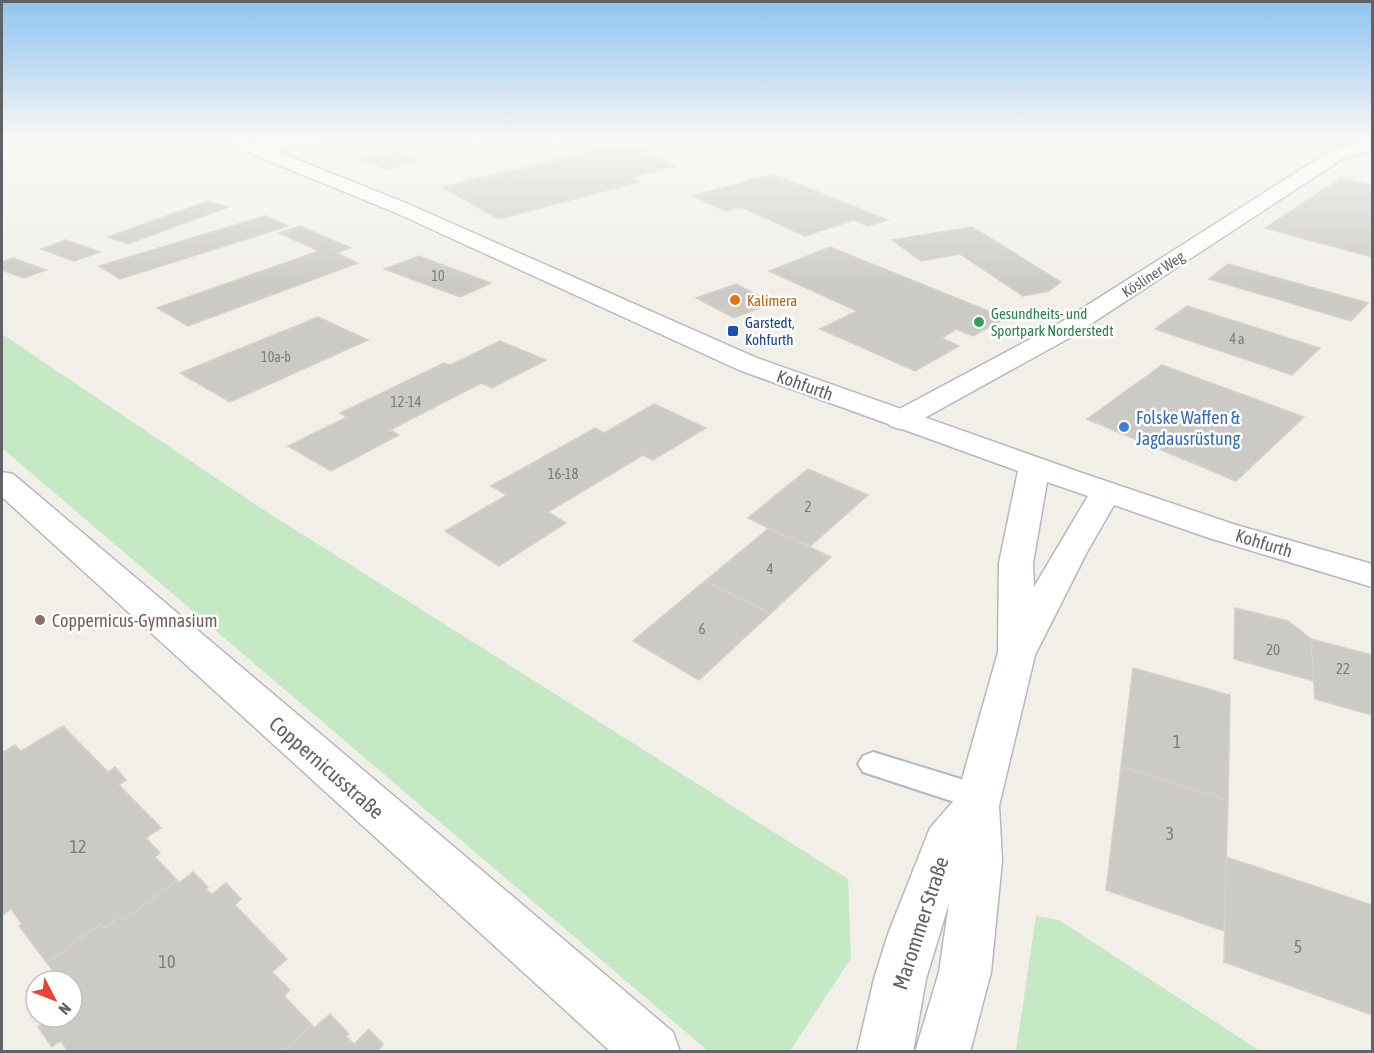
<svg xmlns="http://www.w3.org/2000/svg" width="1374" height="1053" font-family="'Asap Condensed',sans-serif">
	<rect width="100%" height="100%" fill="#f1efe8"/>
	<!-- green -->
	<path fill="#c5e8c5" d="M2 334 256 505 848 879 851 958 790 1051H708L2 448Z
		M1036 916 1059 920 1260 1051H1016Z"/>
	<!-- building -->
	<path fill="#cccac5" stroke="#d6d1c6" stroke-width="1.5" d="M466 139H502L506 141 487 146Z
		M534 139H566L549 144Z
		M1259 139H1291L1312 146 1289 150Z
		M639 140 661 148 644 152 676 166 630 178 639 182 498 219 442 187Z
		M393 151 418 160 386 169 361 160Z
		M773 174 888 220 868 226 854 220 805 236 741 207 726 211 692 196Z
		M1341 178 1372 185V257L1265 228Z
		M208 201 228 207 128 244 108 237Z
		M265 216 288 226 120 279 99 266Z
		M300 226 351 248 336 253 358 263 188 326 157 308 319 251 279 233Z
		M972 227 1061 282 1049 291 1023 296 960 254 921 261 892 240Z
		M66 240 100 252 74 261 41 249Z
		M830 247 1006 318 973 336 956 329 942 338 959 346 915 371 820 329 857 311 769 271Z
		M419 256 491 283 460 297 384 269Z
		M13 258 46 270 24 278 2 270V262Z
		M1228 264 1368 303 1351 321 1209 279Z
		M736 284 773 303 734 318 696 298Z
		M1187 306 1320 348 1292 375 1155 329Z
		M318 317 368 340 230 402 180 373Z
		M500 341 546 360 492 388 481 383 390 430 399 435 331 471 288 446 347 417 340 413 444 363 450 365Z
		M1162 365 1304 417 1236 481 1087 419Z
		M654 404 706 428 653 460 643 455 548 512 566 523 499 566 445 531 507 495 491 486 595 428 604 433Z
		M808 469 868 495 809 547 748 518Z
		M769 528 831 557 770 614 705 581Z
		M705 581 770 614 699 680 633 641Z
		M1235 608 1288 621 1311 639 1314 681 1234 659Z
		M1311 639 1372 655V715L1315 699Z
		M1133 668 1230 695 1228 800 1121 767Z
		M63 726 108 772 115 767 126 780 119 785 161 828 146 838 160 853 155 857 177 880 125 919 120 917 105 928 100 924 47 963 19 926 22 924 11 909 2 915V753L15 745 21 751Z
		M1121 767 1228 800 1224 931 1106 890Z
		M1226 857 1372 905V1015L1224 962Z
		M193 872 208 887 206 889 212 894 226 883 241 899 235 905 287 959 272 972 290 990 284 996 312 1025 283 1052H68L61 1041 52 1047 38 1027 51 1017H72V1000L74 998 72 995V981H61L47 963 100 924 105 928 120 917 125 919 177 880 179 883Z
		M330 1014 349 1034 346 1036 354 1044 369 1029 383 1044 377 1052H283L312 1025 314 1028Z"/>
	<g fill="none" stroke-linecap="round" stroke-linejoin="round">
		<defs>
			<path id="service" d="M873 752 990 788 994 797 990 806 979 810 863 772 858 764 863 756Z"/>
			<path id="minor" d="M284 139H329L321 144 254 153 248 152 246 148 248 144Z
				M1372 141V151L1345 157 1071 337 910 426 900 429 890 426 886 420 890 414 1053 327 1333 149Z
				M2 472 13 474 673 1032 680 1052H611L2 497Z"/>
			<path id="tertiary" d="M223 139H246L408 204 757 358 1082 473 1233 524 1372 564V587L1209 538 1114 505 1087 552 1035 655 999 806 1002 861 991 972 970 1052H915L939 972 949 903 926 979 913 1052H857L874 979 888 934 930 828 957 797 998 652 999 563 1018 471 739 370 394 212 225 143ZM1047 482 1088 496 1034 587 1033 563Z"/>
		</defs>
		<!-- service casing -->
		<use href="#service" stroke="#b5b8bc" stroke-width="4"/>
		<!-- minor casing -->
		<use href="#minor" stroke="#b5b8bc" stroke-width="3"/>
		<!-- tertiary casing -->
		<use href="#tertiary" stroke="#b5b8bc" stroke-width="3"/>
		<!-- service -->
		<use href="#service" fill="#fff" fill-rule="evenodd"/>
		<!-- minor -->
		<use href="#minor" fill="#fff" fill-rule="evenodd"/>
		<!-- tertiary -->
		<use href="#tertiary" fill="#fff" fill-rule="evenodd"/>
	</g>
	<!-- sky -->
	<linearGradient id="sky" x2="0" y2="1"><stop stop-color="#8fc3f1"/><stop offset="0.49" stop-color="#f9f8f5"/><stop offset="1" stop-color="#f9f8f5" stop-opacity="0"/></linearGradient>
	<rect width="1374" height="286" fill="url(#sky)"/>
	<!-- markers -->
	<circle fill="#e8710a" stroke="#fff" stroke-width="2" cx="735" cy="300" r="6"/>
	<circle fill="#2e9e5b" stroke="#fff" stroke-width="2" cx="979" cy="322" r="6"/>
	<rect fill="#1a4fb4" stroke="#fff" stroke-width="2" x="727" y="325" width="12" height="12" rx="3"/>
	<circle fill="#3f7fe0" stroke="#fff" stroke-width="2" cx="1124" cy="427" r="6"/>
	<circle fill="#8d6e63" stroke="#fff" stroke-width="2" cx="40" cy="620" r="6"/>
	<g text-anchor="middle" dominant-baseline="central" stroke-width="5" stroke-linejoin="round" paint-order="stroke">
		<!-- far-number labels -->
		<g font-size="14" fill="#7a7d7f">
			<text x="438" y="276">10</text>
			<text x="1237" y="339">4 a</text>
			<text x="276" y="357">10a-b</text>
		</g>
		<!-- far-street labels -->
		<g font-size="15" fill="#5f6368" stroke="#fff">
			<text transform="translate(1153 274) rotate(-33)">Kösliner Weg</text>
		</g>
		<!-- far-food labels -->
		<g font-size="15" fill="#c56008" stroke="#fff" text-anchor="start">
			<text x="747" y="300">Kalimera</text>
		</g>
		<!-- far-leisure labels -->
		<g font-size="15" fill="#27864d" stroke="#fff" text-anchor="start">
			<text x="991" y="313">Gesundheits- und<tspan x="991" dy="17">Sportpark Norderstedt</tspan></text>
		</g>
		<!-- far-transit labels -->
		<g font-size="15" fill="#164399" stroke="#fff" text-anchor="start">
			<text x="745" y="322">Garstedt,<tspan x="745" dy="17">Kohfurth</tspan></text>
		</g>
		<!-- number labels -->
		<g font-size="15" fill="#7a7d7f">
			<text x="406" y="401">12-14</text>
			<text x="563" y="473">16-18</text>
			<text x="808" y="506">2</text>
			<text x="770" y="568">4</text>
			<text x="702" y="628">6</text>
			<text x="1273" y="649">20</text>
			<text x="1343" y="668">22</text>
		</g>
		<!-- street labels -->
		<g font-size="18" fill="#5f6368" stroke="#fff">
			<text transform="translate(805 385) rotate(20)">Kohfurth</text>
			<text transform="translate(1264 543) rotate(17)">Kohfurth</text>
		</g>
		<!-- shop labels -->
		<g font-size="18" fill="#366cbe" stroke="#fff" text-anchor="start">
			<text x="1136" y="417">Folske Waffen &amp;<tspan x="1136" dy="21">Jagdausrüstung</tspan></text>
		</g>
		<!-- education labels -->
		<g font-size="18" fill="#785e54" stroke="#fff" text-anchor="start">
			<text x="52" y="620">Coppernicus-Gymnasium</text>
		</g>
		<!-- near-number labels -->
		<g font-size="18" fill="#7a7d7f">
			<text x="1177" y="741">1</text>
			<text x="1170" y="833">3</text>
			<text x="78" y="846">12</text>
			<text x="1298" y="946">5</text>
			<text x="167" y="961">10</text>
		</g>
		<!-- near-street labels -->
		<g font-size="21" fill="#5f6368" stroke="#fff">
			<text transform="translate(327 767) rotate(41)">Coppernicusstraße</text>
			<text transform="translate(920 923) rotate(-72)">Marommer Straße</text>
		</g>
	</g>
	<!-- border -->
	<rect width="1374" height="1053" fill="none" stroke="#5f6368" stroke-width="6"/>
	<!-- north arrow -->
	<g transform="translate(54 999) rotate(132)"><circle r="28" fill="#ffffff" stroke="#bfc1c3" stroke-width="1.5"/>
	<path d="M0-4.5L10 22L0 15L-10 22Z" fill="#ea4335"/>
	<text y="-9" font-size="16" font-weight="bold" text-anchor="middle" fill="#5f6368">N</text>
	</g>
</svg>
